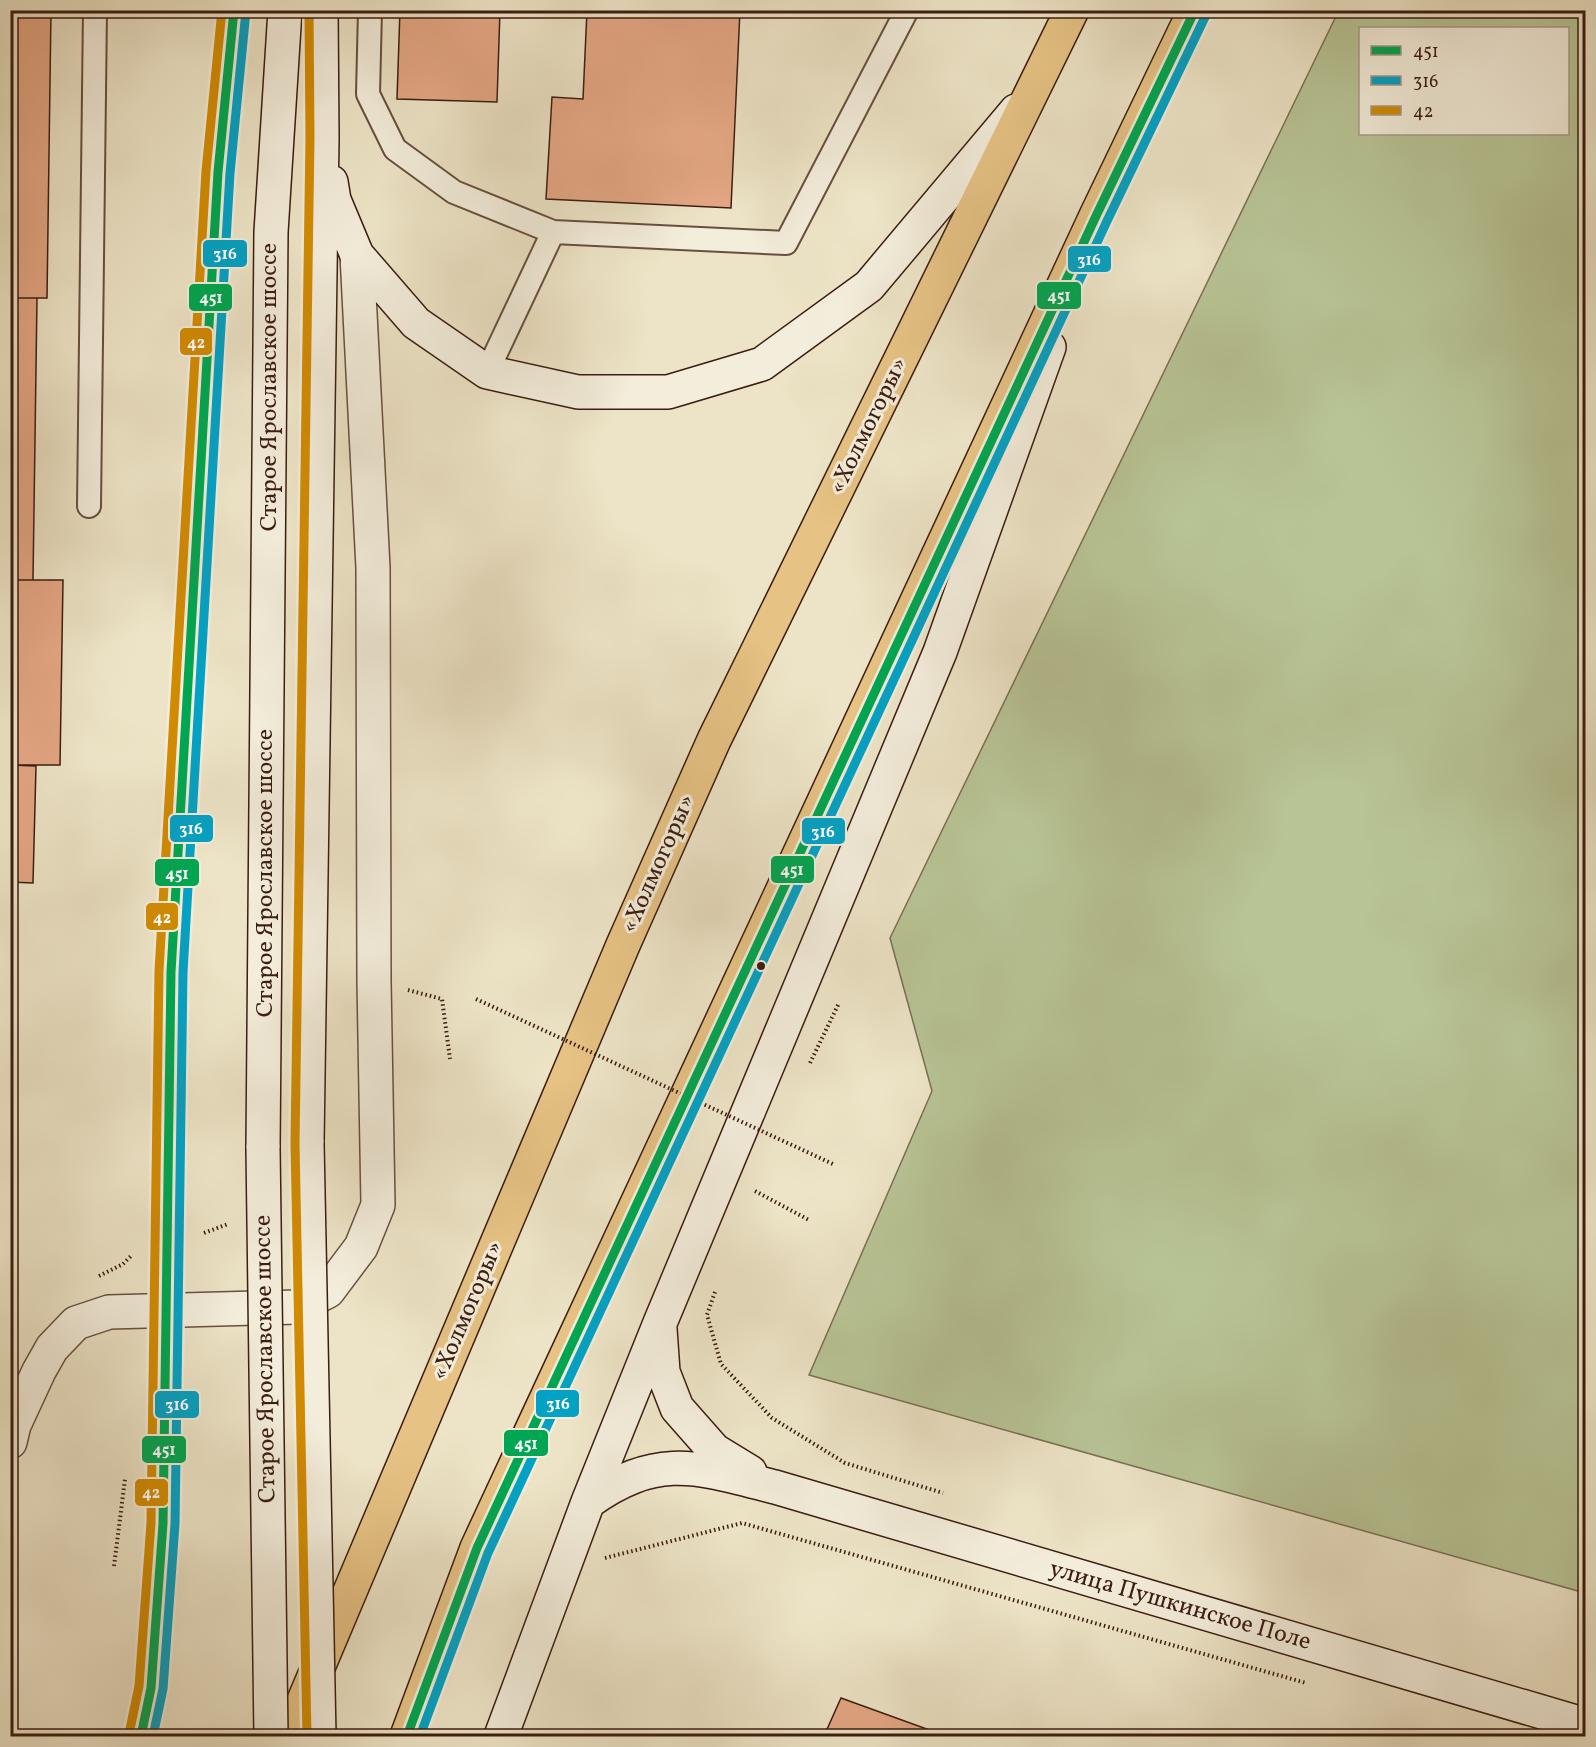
<svg xmlns="http://www.w3.org/2000/svg" width="1596" height="1747" font-family="Vollkorn,serif">
	<rect width="100%" height="100%" fill="#ede4c7"/>
	<filter id="stains"><feTurbulence type="fractalNoise" baseFrequency=".00333" numOctaves="4"/><feColorMatrix values="0 0 0 0 .2 0 0 0 0 .09 0 0 0 0 .02 0 0 0 .5 -.17"/></filter>
	<radialGradient id="worn" r=".72"><stop offset=".6" stop-color="#630" stop-opacity="0"/><stop offset="1" stop-color="#630" stop-opacity=".3"/></radialGradient>
	<!-- green -->
	<path fill="#b8c496" stroke="#7a7054" stroke-width="1.5" fill-rule="evenodd" d="M1339 10 1585 11V1593L809 1375 932 1091 890 938ZM1360 28H1568V134H1360Z"/>
	<!-- building -->
	<path fill="#e4a784" stroke="#3b1d11" stroke-width="1.5" d="M10 10H51L47 298H10Z
		M400 10H500L497 102 397 99Z
		M587 10H740L731 208 546 199 552 97 583 99Z
		M10 298H37L33 580H11L10 591Z
		M11 580H63L60 765H10Z
		M10 765 36 766 33 883 10 882Z
		M841 1698 946 1736H824Z"/>
	<g fill="none" stroke-linecap="round" stroke-linejoin="round">
		<defs>
			<path id="lane" d="M370 10 368 94 395 149 454 192 553 232
				M487 372 553 232 786 243 907 10
				M89 506 95 10"/>
			<path id="street" d="M10 1442 14 1425 39 1371 52 1348 76 1323 109 1312 297 1307 328 1291 361 1247 378 1205 374 981 373 568 357 255"/>
			<path id="secondary" d="M331 182 334 200 357 255 416 323 487 372 578 392H668L762 364 869 286 1016 111
				M307 1143 322 138 321 10
				M263 1148 271 232 285 10
				M660 1329 663 1372 677 1408 714 1450 750 1472
				M588 1502C658 1452 697 1467 775 1487L1586 1725
				M141 1736 151 1688 163 1524 171 972 218 172 234 10
				M501 1736 588 1502 660 1323 940 652 1049 347"/>
			<path id="highway" d="M289 1736 623 945 714 740 1072 10
				M407 1736 477 1548 1096 216 1195 10"/>
		</defs>
		<!-- lane casing -->
		<use href="#lane" stroke="#684f3e" stroke-width="26"/>
		<!-- street casing -->
		<use href="#street" stroke="#684f3e" stroke-width="36"/>
		<!-- secondary casing -->
		<use href="#secondary" stroke="#3b1d11" stroke-width="36"/>
		<!-- highway casing -->
		<use href="#highway" stroke="#3b1d11" stroke-width="36"/>
		<!-- path -->
		<path stroke="#3b1d11" stroke-width="4" stroke-dasharray="1.5 3" stroke-linecap="butt" d="M408 990 442 999 450 1059
			M810 1063 839 1003
			M755 1191 809 1220
			M204 1233 228 1224
			M99 1276 123 1264 131 1256
			M715 1292 707 1315 721 1364 772 1418 845 1463 943 1493
			M605 1558 742 1523 1306 1683
			M114 1566 125 1479"/>
		<!-- lane -->
		<use href="#lane" stroke="#f3eddb" stroke-width="22"/>
		<!-- street -->
		<use href="#street" stroke="#f3eddb" stroke-width="33"/>
		<!-- secondary -->
		<use href="#secondary" stroke="#f3eddb" stroke-width="33"/>
		<!-- highway -->
		<use href="#highway" stroke="#e6c284" stroke-width="33"/>
		<defs>
			<path id="secondary-bridge" d="M307 1143 319 1736
				M263 1148 271 1736"/>
		</defs>
		<!-- secondary-bridge casing -->
		<use href="#secondary-bridge" stroke="#3b1d11" stroke-width="36" stroke-linecap="butt"/>
		<!-- path-bridge -->
		<path stroke="#3b1d11" stroke-width="4" stroke-dasharray="1.5 3" stroke-linecap="butt" d="M476 999 833 1164"/>
		<!-- secondary-bridge -->
		<use href="#secondary-bridge" stroke="#f3eddb" stroke-width="33"/>
		<defs>
			<path id="bus-1" d="M141 1736 151 1688 163 1524 171 972 218 172 234 10
				M407 1736 477 1548 1096 216 1195 10"/>
			<path id="bus-2" d="M153 1736 163 1689 175 1524 183 972 230 173 246 11
				M420 1736 488 1553 1107 221 1206 15"/>
			<path id="bus-3" d="M129 1734 139 1686 151 1523 159 971 206 171 222 10
				M307 1736 295 1143 310 138 309 10"/>
		</defs>
		<!-- bus-1 casing -->
		<use href="#bus-1" stroke="#f3eddb" stroke-width="14"/>
		<!-- bus-2 casing -->
		<use href="#bus-2" stroke="#f3eddb" stroke-width="14"/>
		<!-- bus-3 casing -->
		<use href="#bus-3" stroke="#f3eddb" stroke-width="14"/>
		<!-- bus-1 -->
		<use href="#bus-1" stroke="#00a651" stroke-width="9"/>
		<!-- bus-2 -->
		<use href="#bus-2" stroke="#03a2c5" stroke-width="9"/>
		<!-- bus-3 -->
		<use href="#bus-3" stroke="#d18b03" stroke-width="9"/>
	</g>
	<!-- markers -->
	<circle fill="#3b1d11" stroke="#f3eddb" stroke-width="2" cx="761" cy="966" r="5"/>
	<g text-anchor="middle" dominant-baseline="central" stroke-width="6" stroke-linejoin="round" paint-order="stroke">
		<!-- street labels -->
		<g font-size="24" fill="#3b1d11" stroke="#f3eddb">
			<text transform="translate(270 387) rotate(-90)">Старое Ярославское шоссе</text>
			<text transform="translate(869 426) rotate(-64)">«Холмогоры»</text>
			<text transform="translate(659 864) rotate(-66)">«Холмогоры»</text>
			<text transform="translate(266 873) rotate(-90)">Старое Ярославское шоссе</text>
			<text transform="translate(468 1311) rotate(-67)">«Холмогоры»</text>
			<text transform="translate(266 1359) rotate(-91)">Старое Ярославское шоссе</text>
			<text transform="translate(1180 1606) rotate(16)">улица Пушкинское Поле</text>
		</g>
	</g>
	<g stroke="#f3eddb" stroke-width="2">
		<rect x="202" y="239" width="46" height="29" rx="6" fill="#03a2c5"/>
		<rect x="1067" y="245" width="45" height="28" rx="6" fill="#03a2c5"/>
		<rect x="1036" y="281" width="46" height="29" rx="6" fill="#00a651"/>
		<rect x="188" y="283" width="45" height="29" rx="6" fill="#00a651"/>
		<rect x="179" y="327" width="34" height="29" rx="6" fill="#d18b03"/>
		<rect x="169" y="814" width="45" height="29" rx="6" fill="#03a2c5"/>
		<rect x="801" y="817" width="45" height="28" rx="6" fill="#03a2c5"/>
		<rect x="770" y="855" width="45" height="29" rx="6" fill="#00a651"/>
		<rect x="154" y="858" width="46" height="29" rx="6" fill="#00a651"/>
		<rect x="145" y="902" width="34" height="29" rx="6" fill="#d18b03"/>
		<rect x="535" y="1389" width="45" height="29" rx="6" fill="#03a2c5"/>
		<rect x="154" y="1390" width="46" height="29" rx="6" fill="#03a2c5"/>
		<rect x="503" y="1429" width="46" height="28" rx="6" fill="#00a651"/>
		<rect x="141" y="1435" width="46" height="29" rx="6" fill="#00a651"/>
		<rect x="134" y="1478" width="35" height="29" rx="6" fill="#d18b03"/>
	</g>
	<g font-size="16" text-anchor="middle" font-weight="bold" fill="#fff">
		<text x="225" y="259">316</text>
		<text x="1089" y="265">316</text>
		<text x="1059" y="301">451</text>
		<text x="211" y="303">451</text>
		<text x="196" y="348">42</text>
		<text x="191" y="834">316</text>
		<text x="823" y="837">316</text>
		<text x="792" y="875">451</text>
		<text x="177" y="879">451</text>
		<text x="162" y="923">42</text>
		<text x="558" y="1409">316</text>
		<text x="177" y="1410">316</text>
		<text x="526" y="1449">451</text>
		<text x="164" y="1455">451</text>
		<text x="151" y="1498">42</text>
	</g>
	<!-- margin -->
	<rect width="1596" height="1747" fill="none" stroke="#ede4c7" stroke-width="36"/>
	<rect x="12" y="12" width="1572" height="1723" fill="none" stroke="#3b1d11" stroke-width="3"/>
	<rect x="18" y="18" width="1560" height="1711" fill="none" stroke="#3b1d11" stroke-width="1.5"/>
	<!-- legend -->
	<rect x="1359" y="27" width="210" height="108" fill="#f3eddb" stroke="#a99a8a" stroke-width="1.5"/>
	<rect x="1371" y="46" width="30" height="9" fill="#00a651" stroke="#a99a8a" stroke-width="1.5"/>
	<text x="1413" y="57" font-size="18" fill="#3b1d11">451</text>
	<rect x="1371" y="76" width="30" height="9" fill="#03a2c5" stroke="#a99a8a" stroke-width="1.5"/>
	<text x="1413" y="87" font-size="18" fill="#3b1d11">316</text>
	<rect x="1371" y="106" width="30" height="9" fill="#d18b03" stroke="#a99a8a" stroke-width="1.5"/>
	<text x="1413" y="117" font-size="18" fill="#3b1d11">42</text>
	<rect width="100%" height="100%" filter="url(#stains)"/>
	<rect width="100%" height="100%" fill="url(#worn)"/>
</svg>
